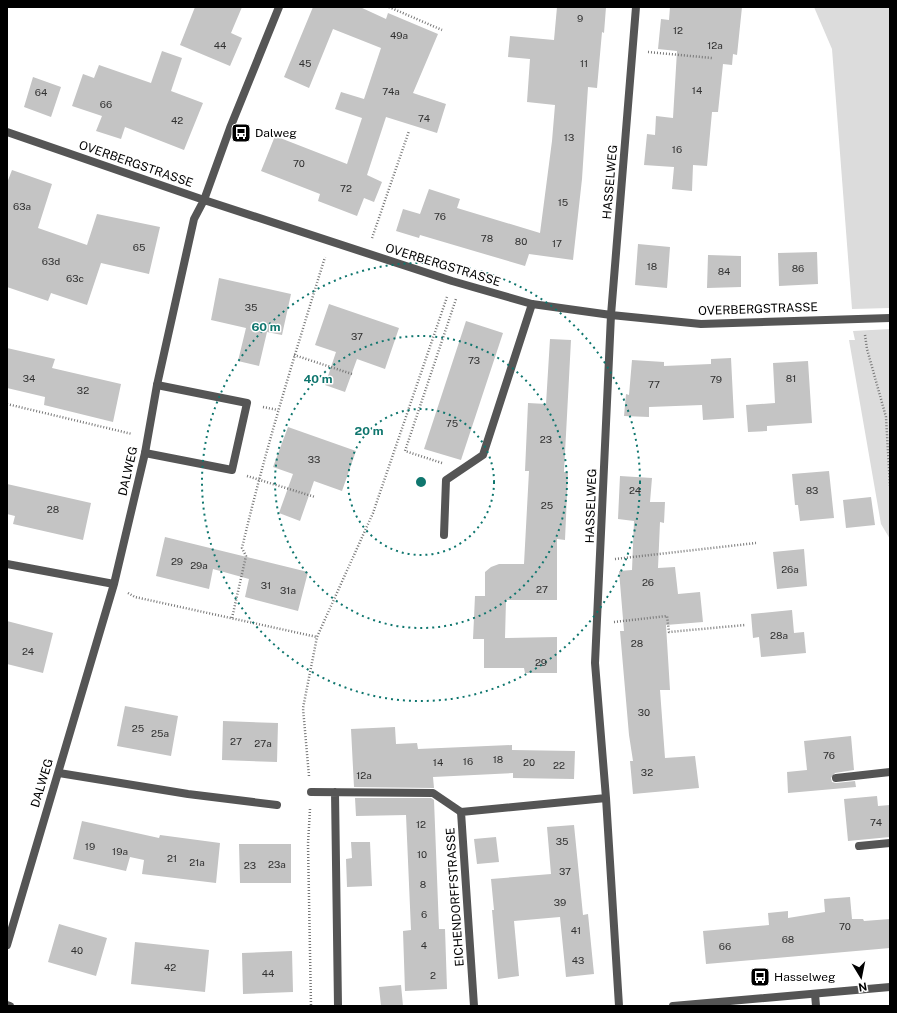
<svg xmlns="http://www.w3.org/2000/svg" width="897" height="1013" font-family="'Public Sans',sans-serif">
	<rect width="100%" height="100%" fill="#fff"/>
	<!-- green -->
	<path fill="#dcdcdc" d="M814 7H890V308L852 309 832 49Z
		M890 329V539L881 524 849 340H855L853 331Z"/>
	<!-- building -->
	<path fill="#c4c4c4" d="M195 7H242L231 33 242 38 230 66 180 45Z
		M313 7H360L386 19 388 13 438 34 413 93 446 104 437 133 386 117 367 175 382 182 374 202 364 198 357 216 318 201 320 194 261 171 275 136 347 164 362 118 335 109 341 92 364 99 381 48 333 29 309 88 284 77Z
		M557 7H606L604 33 602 32 597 88 588 87 582 179 573 260 529 254 525 266 420 235 419 238 396 231 403 209 420 214 429 189 460 199 457 208 540 233 552 141 555 105 527 102 530 59 508 57 510 36 554 40Z
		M670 7H742L737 55 733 54 732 65 723 64 718 112H712L707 166 693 165 692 191 672 189 674 167 644 165 647 134 655 135 656 116 673 118 677 51 658 49 661 19 669 20Z
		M162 51 182 58 171 91 203 103 184 150 125 127 121 139 96 131 102 116 72 106 83 74 94 78 99 65 151 83Z
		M33 77 61 87 51 117 24 107Z
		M12 170 52 184 38 228 87 245 97 214 160 227 149 274 101 263 87 305 51 293 48 301 7 287V183Z
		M638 244 670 247 667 288 635 285Z
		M817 252 818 284 779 286 778 253Z
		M708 255 741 256V287L707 288Z
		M219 278 291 294 282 335 267 332 259 366 238 361 246 328 211 320Z
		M329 304 399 328 385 369 357 359 345 392 325 385 336 352 315 345Z
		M466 321 503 333 461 460 424 449Z
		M550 339 571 340 564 472H568L565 540 557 539V600H506L505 638 557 637V673H525L524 668H484V639H473L475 596H485V572L491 567 499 564H524L529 471H525L528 403 546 404Z
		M7 348 55 359 52 368 121 384 113 422 44 405 45 397 7 388Z
		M731 358 734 418 703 420 702 405 649 407V417L624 416 626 394 629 395 632 360 664 362V366L711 364V359Z
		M808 361 812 423 767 426V431L748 432 746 405 775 403 773 363Z
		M288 427 356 451 342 491 314 481 300 521 279 513 293 474 273 467Z
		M829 471 834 518 800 521 798 505H795L792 474Z
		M620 476 652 478 650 502H665L664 523 660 522 658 568 675 567 678 594 700 592 703 622 666 625 670 690H660L665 758 695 756 699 788 633 794 630 761H633L629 735 620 631H624L619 571 632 570 634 521 618 519Z
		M7 484 91 503 83 540 13 524 15 516 7 514Z
		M871 497 875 525 846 528 843 500Z
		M165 537 308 572 298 611 245 597 249 579 213 569 209 589 156 576Z
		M804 549 807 586 777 589 773 552Z
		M792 610 794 633 804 632 806 653 761 657 759 637 753 638 751 614Z
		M7 621 53 633 43 673 7 664Z
		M125 706 178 716 171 756 117 746Z
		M223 721 278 723 277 762 222 760Z
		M395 727 396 744 417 743 418 749 512 745V750L575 751 574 779 513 778V773L433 777 434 788 354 787 351 729Z
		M851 736 854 770 835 773 831 778 832 782 836 783 855 781 856 787 788 793 787 772 807 770 804 741Z
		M877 796 878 806 890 805V837L848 841 844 799Z
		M355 798H431L434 800 439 929H445L447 989 405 991 403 931 411 930 406 815 356 816Z
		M82 821 159 838 160 835 220 843 216 883 142 874 144 860 130 857 126 871 73 859Z
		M574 825 583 915 588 914 594 974 566 977 560 917 514 921 519 976 498 979 492 910H494L491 879 551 874 547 827Z
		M496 837 499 862 477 864 474 839Z
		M351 842H370L372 886 347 887 346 859 352 858Z
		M239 844H291V883H240Z
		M850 897 852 919H863L864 921 890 919V948L706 964 703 931 769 925 768 913 788 911V918L825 912 824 899Z
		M59 924 107 938 96 976 48 962Z
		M135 942 209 950 205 992 131 984Z
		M292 951 293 992 243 994 242 953Z
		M401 985 403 1006H381L379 987Z"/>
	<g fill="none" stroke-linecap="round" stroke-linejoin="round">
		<!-- path -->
		<path stroke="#777" stroke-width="2.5" stroke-dasharray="1 2" stroke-linecap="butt" d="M389 7 442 30
			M648 52 712 58
			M372 238 409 131
			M865 335 867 349 886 417 890 486
			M294 355 352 374
			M7 404 132 434
			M263 407 278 410
			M442 463 405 451 456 299
			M247 476 315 497
			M615 559 756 543
			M128 593 135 597 317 637
			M232 618 246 556 242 548C265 450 295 354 325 257
			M614 622 667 616 669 632 745 625
			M309 776 303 708 317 637 373 513 447 297
			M310 809 308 844 311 1006"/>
		<!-- service -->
		<path stroke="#555" stroke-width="8" d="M145 453 232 470 247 403 157 385
			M444 535 446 480 483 455 532 304
			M59 773 188 794 277 805
			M836 778 890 772
			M311 792 433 793 461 812
			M335 792 338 1006
			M859 846 890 843
			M815 994 816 1006"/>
		<!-- minor -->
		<path stroke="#555" stroke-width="8" d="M7 132 204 200 452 281 532 304 611 315 701 324 890 318
			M7 564 114 584
			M7 945 114 584 145 453 157 385 194 219 204 200 230 128 279 7
			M7 1005 10 1006
			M474 1006 461 812 606 798
			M619 1006 606 798 595 663 611 315 636 7
			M673 1006 890 987"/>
	</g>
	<!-- distance rings -->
	<g fill="none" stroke="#0f766e" stroke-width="2" stroke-dasharray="2 4">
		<circle cx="421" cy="482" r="73"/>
		<circle cx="421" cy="482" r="146"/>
		<circle cx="421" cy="482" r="219"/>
	</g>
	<!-- icons -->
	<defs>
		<symbol id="bus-square" viewBox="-11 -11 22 22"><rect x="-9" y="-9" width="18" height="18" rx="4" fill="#000" stroke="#fff"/><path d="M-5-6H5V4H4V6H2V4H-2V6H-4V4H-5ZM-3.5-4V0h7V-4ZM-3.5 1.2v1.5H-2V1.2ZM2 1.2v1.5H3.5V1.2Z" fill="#fff"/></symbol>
	</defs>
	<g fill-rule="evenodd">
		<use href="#bus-square" x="230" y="122" width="22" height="22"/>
		<use href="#bus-square" x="749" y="966" width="22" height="22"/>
	</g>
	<g text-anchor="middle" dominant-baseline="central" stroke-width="3" stroke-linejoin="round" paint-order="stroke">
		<!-- number labels -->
		<g font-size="10" fill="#313131">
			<text x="580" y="18">9</text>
			<text x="678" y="30">12</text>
			<text x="399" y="35">49a</text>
			<text x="220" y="45">44</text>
			<text x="715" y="45">12a</text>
			<text x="305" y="63">45</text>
			<text x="584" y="63">11</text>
			<text x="697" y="90">14</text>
			<text x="391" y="91">74a</text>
			<text x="41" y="92">64</text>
			<text x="106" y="104">66</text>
			<text x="424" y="118">74</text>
			<text x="177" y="120">42</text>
			<text x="569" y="137">13</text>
			<text x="677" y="149">16</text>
			<text x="299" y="163">70</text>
			<text x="346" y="188">72</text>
			<text x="563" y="202">15</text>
			<text x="22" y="206">63a</text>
			<text x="440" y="216">76</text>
			<text x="487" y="238">78</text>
			<text x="521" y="241">80</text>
			<text x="557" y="243">17</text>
			<text x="139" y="247">65</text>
			<text x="51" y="261">63d</text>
			<text x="652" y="266">18</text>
			<text x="798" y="268">86</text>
			<text x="724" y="271">84</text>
			<text x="75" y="278">63c</text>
			<text x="251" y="307">35</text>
			<text x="357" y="336">37</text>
			<text x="474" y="360">73</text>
			<text x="29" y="378">34</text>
			<text x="791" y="378">81</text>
			<text x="716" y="379">79</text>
			<text x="654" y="384">77</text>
			<text x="83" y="390">32</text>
			<text x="452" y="423">75</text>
			<text x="546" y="439">23</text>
			<text x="314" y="459">33</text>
			<text x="635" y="490">24</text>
			<text x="812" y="490">83</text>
			<text x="547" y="505">25</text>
			<text x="53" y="509">28</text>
			<text x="177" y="561">29</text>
			<text x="199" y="565">29a</text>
			<text x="790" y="569">26a</text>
			<text x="648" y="582">26</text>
			<text x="266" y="585">31</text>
			<text x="542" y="589">27</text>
			<text x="288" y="590">31a</text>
			<text x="779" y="635">28a</text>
			<text x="637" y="643">28</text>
			<text x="28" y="651">24</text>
			<text x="541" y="662">29</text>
			<text x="644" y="712">30</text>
			<text x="138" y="728">25</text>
			<text x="160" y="733">25a</text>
			<text x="236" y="741">27</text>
			<text x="263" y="743">27a</text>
			<text x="829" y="755">76</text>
			<text x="498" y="759">18</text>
			<text x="468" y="761">16</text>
			<text x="438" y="762">14</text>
			<text x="529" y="762">20</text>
			<text x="559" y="765">22</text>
			<text x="647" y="772">32</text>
			<text x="364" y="775">12a</text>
			<text x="876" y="822">74</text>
			<text x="421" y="824">12</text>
			<text x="562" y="841">35</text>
			<text x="90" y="846">19</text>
			<text x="120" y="851">19a</text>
			<text x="422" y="854">10</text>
			<text x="172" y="858">21</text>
			<text x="197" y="862">21a</text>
			<text x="277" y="864">23a</text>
			<text x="250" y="865">23</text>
			<text x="565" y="871">37</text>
			<text x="423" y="884">8</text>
			<text x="560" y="902">39</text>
			<text x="424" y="914">6</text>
			<text x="845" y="926">70</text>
			<text x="576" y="930">41</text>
			<text x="788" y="939">68</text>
			<text x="424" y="945">4</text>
			<text x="725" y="946">66</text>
			<text x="77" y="950">40</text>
			<text x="578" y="960">43</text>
			<text x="170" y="967">42</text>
			<text x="268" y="973">44</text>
			<text x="433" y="975">2</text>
		</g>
		<!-- poi labels -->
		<g font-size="12" fill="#000" stroke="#fff" text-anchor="start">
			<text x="255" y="133">Dalweg</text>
			<text x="774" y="977">Hasselweg</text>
		</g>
		<!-- street labels -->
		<g font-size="12" fill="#000" stroke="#fff">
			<text transform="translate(136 164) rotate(19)">OVERBERGSTRASSE</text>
			<text transform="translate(610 182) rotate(-85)">HASSELWEG</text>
			<text transform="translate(443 265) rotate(17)">OVERBERGSTRASSE</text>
			<text transform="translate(758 309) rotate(-2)">OVERBERGSTRASSE</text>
			<text transform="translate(128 471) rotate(-77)">DALWEG</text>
			<text transform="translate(591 506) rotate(-88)">HASSELWEG</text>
			<text transform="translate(42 783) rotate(-73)">DALWEG</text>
			<text transform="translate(455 897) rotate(-94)">EICHENDORFFSTRASSE</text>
		</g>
	</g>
	<circle cx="421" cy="482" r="6" fill="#0f766e" stroke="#fff" stroke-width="2"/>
	<g font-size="12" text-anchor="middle" font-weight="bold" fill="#0f766e" stroke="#fff" stroke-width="3" stroke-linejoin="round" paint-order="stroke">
		<text x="266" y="331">60 m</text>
		<text x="318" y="383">40 m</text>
		<text x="369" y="435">20 m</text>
	</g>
	<!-- border -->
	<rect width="897" height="1013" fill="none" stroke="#000000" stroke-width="16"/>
	<!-- north arrow -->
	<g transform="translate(861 977) rotate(170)" stroke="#ffffff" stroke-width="3" paint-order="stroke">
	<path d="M0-3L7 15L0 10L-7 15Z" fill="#000000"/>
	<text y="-6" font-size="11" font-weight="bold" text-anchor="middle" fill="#000000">N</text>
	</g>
</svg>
